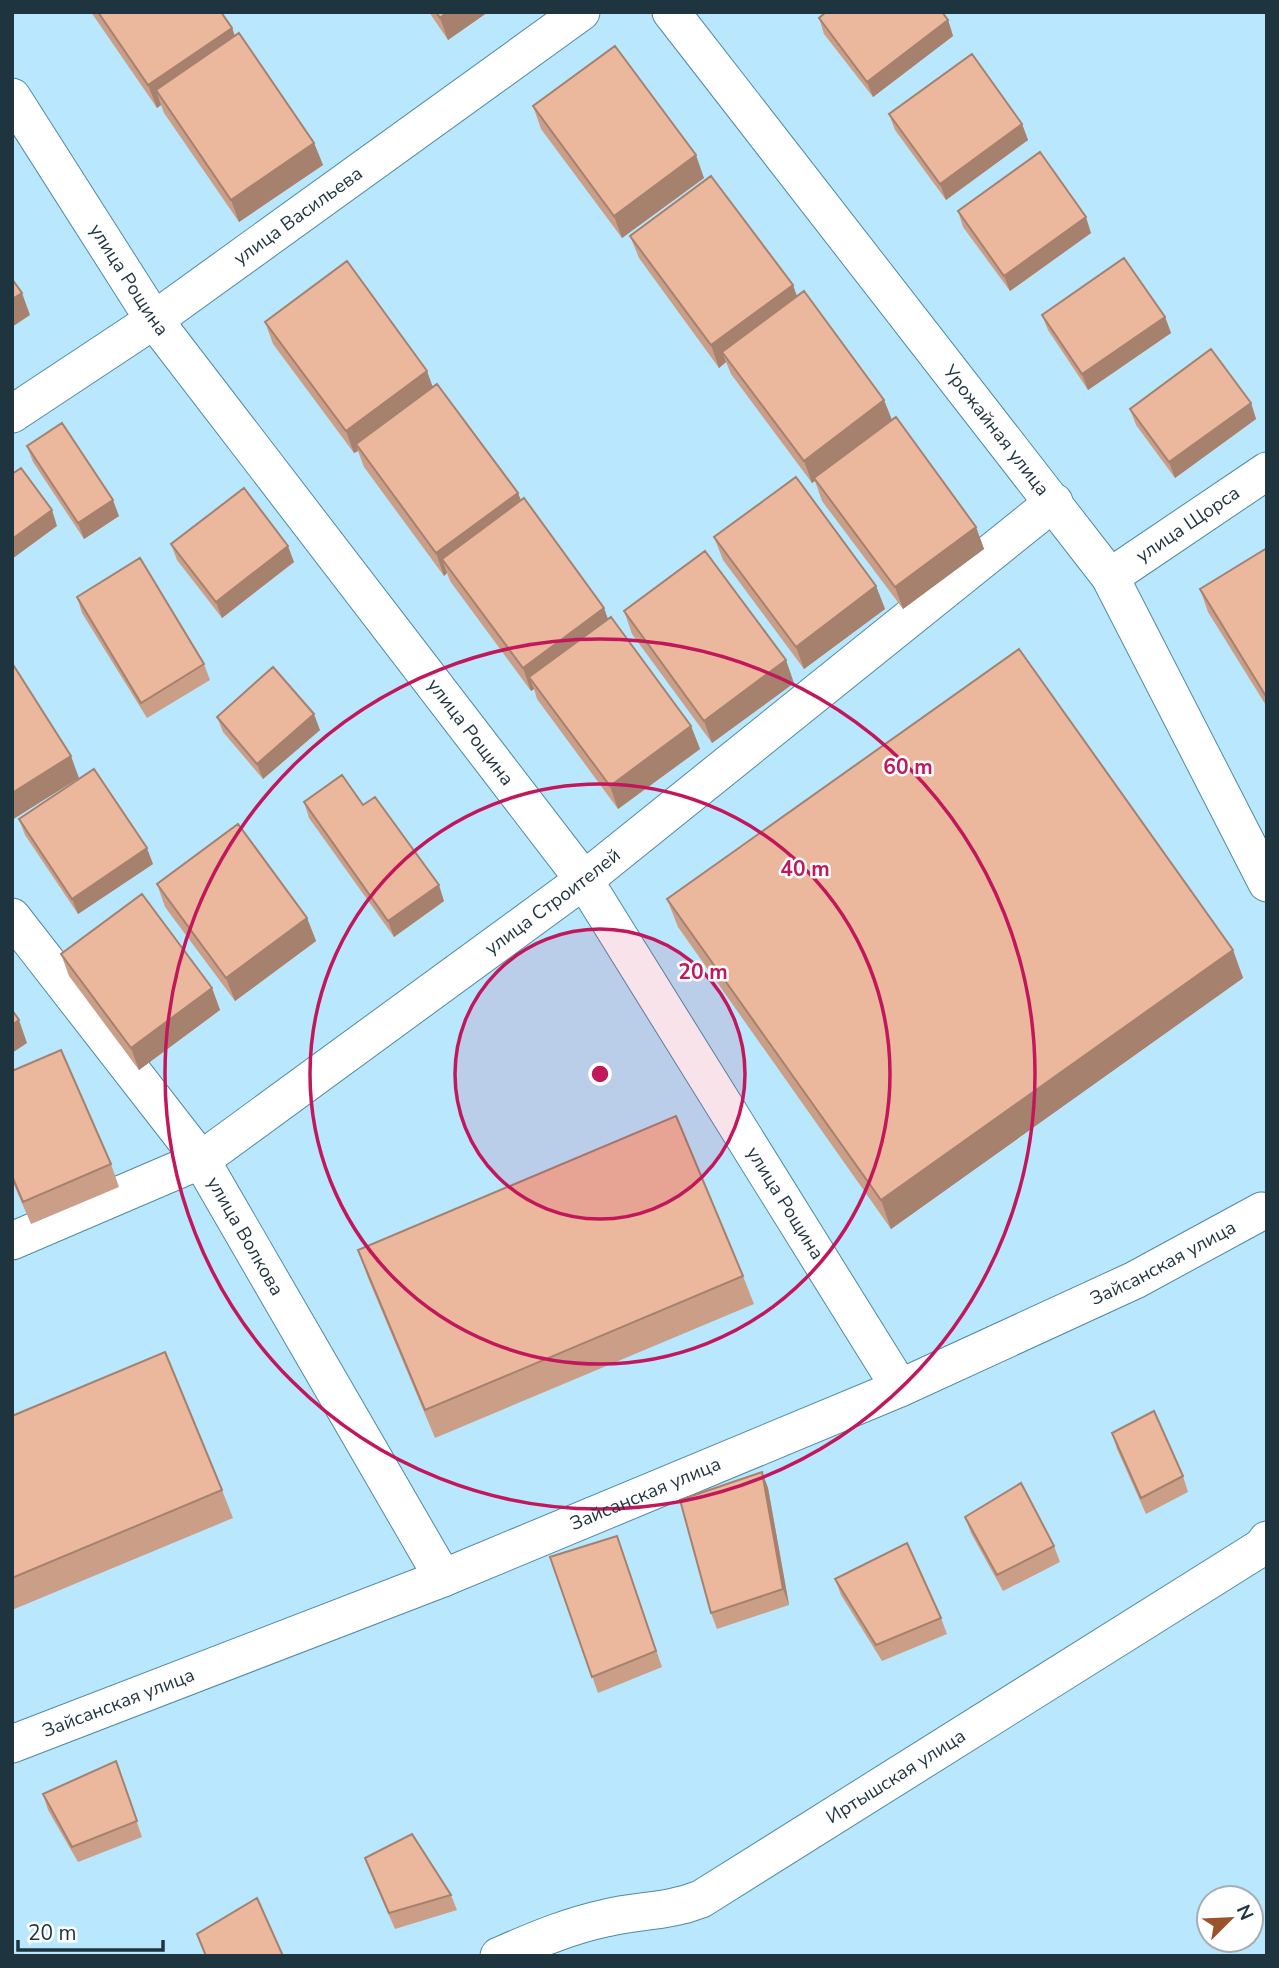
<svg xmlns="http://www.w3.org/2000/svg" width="1279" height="1968" font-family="'Nunito Sans',sans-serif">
	<rect width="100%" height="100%" fill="#b9e7fd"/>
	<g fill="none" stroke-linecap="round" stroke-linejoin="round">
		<defs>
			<g id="minor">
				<path id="s1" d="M671 12 1110 577 1267 883"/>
				<path id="s2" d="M12 97 154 320 584 880 900 1388"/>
				<path id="s3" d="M12 414 154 320 581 12"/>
				<path id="s4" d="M1110 577 1267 471"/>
				<path id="s5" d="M12 917 201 1160 443 1578"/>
				<path id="s6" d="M12 1241 201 1160 584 880 1054 502"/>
				<path id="s7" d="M12 1744 443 1578 900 1388 1135 1280 1262 1211"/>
				<path id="s8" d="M499 1956C534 1941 568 1926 606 1918 639 1910 668 1912 701 1899L1262 1547 1267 1540"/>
			</g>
		</defs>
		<!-- minor casing -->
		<use href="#minor" stroke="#528aa3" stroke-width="39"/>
		<!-- minor -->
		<use href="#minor" stroke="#fff" stroke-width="37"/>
	</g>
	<!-- wall -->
	<path fill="#cb9e87" d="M91 12H221L232 28 235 36 314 143 323 165 239 222 164 113 161 105 157 108Z
		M429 12H488L448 40Z
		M819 18 948 20 953 36 873 97 824 34Z
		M533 106 704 178 622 238 541 129Z
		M889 114 1022 124 1028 140 946 200 895 130Z
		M958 211 1091 233 1010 291 963 227Z
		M630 236 793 285 797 297 884 400 892 420 976 527 984 549 903 609 822 501 815 481 812 483 731 374 726 362 719 368 639 258Z
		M1042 315 1165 317 1171 333 1088 390 1048 330Z
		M265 322 433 386 518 493 521 500 608 619 691 726 700 749 618 809 537 699 534 689 531 691 450 581 447 573 444 576 364 467 358 451 354 453 273 344Z
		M1251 403 1256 419 1175 478 1136 425 1130 409Z
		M27 446 119 516 84 539 33 462Z
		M714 537 876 586 885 609 804 669 723 560Z
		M171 544 294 562 222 618 177 560Z
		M1267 548V707L1208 612 1200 589Z
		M77 597 204 664 210 680 147 718 82 613Z
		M624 611 794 683 712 743 632 634Z
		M217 717 320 730 263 779 223 732Z
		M304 802 444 901 394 937 309 818Z
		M19 819 153 864 78 914 25 835Z
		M157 884 307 918 316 941 235 1001 165 907Z
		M667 899 1233 950 1243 978 891 1229 678 927Z
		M61 954 212 988 220 1010 139 1070 69 976Z
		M12 1071 111 1164 119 1187 31 1224 12 1180Z
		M358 1250 743 1276 754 1304 435 1438 368 1278Z
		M12 1416 222 1490 233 1518 12 1610Z
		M1112 1433 1183 1476 1188 1492 1146 1514 1117 1449Z
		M762 1472 768 1488 789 1605 717 1629 711 1613Z
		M965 1517 1054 1546 1060 1562 1003 1591 971 1533Z
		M617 1536 662 1667 598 1693 550 1557Z
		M835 1579 941 1618 947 1634 882 1661 841 1595Z
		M116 1761 142 1837 78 1862 48 1810 43 1794Z
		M365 1858 451 1895 457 1910 395 1929 371 1874Z"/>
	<!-- shaded-wall -->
	<path fill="#a5816e" d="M447 12H488L448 40 440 18Z
		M948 20 953 36 873 97 867 82Z
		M232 28 240 51 156 90 161 105 157 108 148 85Z
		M1022 124 1028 140 946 200 940 184Z
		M314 143 323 165 239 222 231 200Z
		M696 155 704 178 622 238 614 216Z
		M1086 217 1091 233 1010 291 1004 276Z
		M793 285 801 308 722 352 726 362 719 368 711 345Z
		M22 293 30 315 12 327V299Z
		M1165 317 1171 333 1088 390 1082 374Z
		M427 371 435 393 356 444 358 451 354 453 346 431Z
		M884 400 893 423 814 478 815 481 812 483 804 461Z
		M1251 403 1256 419 1175 478 1169 462Z
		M518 493 526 515 442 559 447 573 444 576 436 553Z
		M113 500 119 516 84 539 78 523Z
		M52 510 57 526 12 559V539Z
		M976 527 984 549 903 609 895 587Z
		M288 546 294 562 222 618 216 602Z
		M876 586 885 609 804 669 796 647Z
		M604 608 612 630 529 677 534 689 531 691 523 668Z
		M786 660 794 683 712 743 704 721Z
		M314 714 320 730 263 779 257 764Z
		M691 726 700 749 618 809 610 786Z
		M71 756 79 778 12 820V793Z
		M147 848 153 864 78 914 72 899Z
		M439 885 444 901 394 937 388 921Z
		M307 918 316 941 235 1001 226 978Z
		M1233 950 1243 978 891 1229 881 1200Z
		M212 988 220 1010 139 1070 131 1048Z
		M19 1020 27 1043 12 1053V1025Z
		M762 1472 768 1488 789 1605 783 1589Z"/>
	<!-- building -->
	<path fill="#ecb89d" stroke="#a5816e" stroke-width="2" d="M98 12H221L232 28 148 85Z
		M436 12H447L440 18Z
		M826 12H942L948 20 867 82 819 18Z
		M239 33 314 143 231 200 156 90Z
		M615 46 696 155 614 216 533 106Z
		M972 54 1022 124 940 184 889 114Z
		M1040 152 1086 217 1004 276 958 211Z
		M711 176 793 285 711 345 630 236Z
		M1124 258 1165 317 1082 374 1042 315Z
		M347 261 427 371 346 431 265 322Z
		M12 279 22 293 12 299Z
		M804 291 884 400 804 461 722 352Z
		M1211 349 1251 403 1169 462 1130 409Z
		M437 384 518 493 436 553 356 444Z
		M896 417 976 527 895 587 814 478Z
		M62 423 113 500 78 523 27 446Z
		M21 468 52 510 12 539V474Z
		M796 477 876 586 796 647 714 537Z
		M244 488 288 546 216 602 171 544Z
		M524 498 604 608 523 668 442 559Z
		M1267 548V698L1200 589Z
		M705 551 786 660 704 721 624 611Z
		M140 558 204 664 141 703 77 597Z
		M611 617 691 726 610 786 529 677Z
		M1019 649 1233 950 881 1200 667 899Z
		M12 663 71 756 12 793Z
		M273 667 314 714 257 764 217 717Z
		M94 769 147 848 72 899 19 819Z
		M342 775 363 805 375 797 439 885 388 921 304 802Z
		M238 824 307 918 226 978 157 884Z
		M142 894 212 988 131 1048 61 954Z
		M12 1010 19 1020 12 1025Z
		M61 1050 111 1164 23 1202 12 1176V1071Z
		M676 1116 743 1276 425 1410 358 1250Z
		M165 1352 222 1490 12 1578V1416Z
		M1154 1411 1183 1476 1141 1498 1112 1433Z
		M762 1472 783 1589 711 1613 680 1500Z
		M1021 1483 1054 1546 997 1575 965 1517Z
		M617 1536 656 1651 592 1677 550 1557Z
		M907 1543 941 1618 876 1645 835 1579Z
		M116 1761 137 1821 72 1847 43 1794Z
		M412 1834 451 1895 389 1913 365 1858Z
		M257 1898 283 1956H206L197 1934Z"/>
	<!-- distance rings -->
	<circle cx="600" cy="1074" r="145" fill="#c2185b" fill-opacity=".12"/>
	<g fill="none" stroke="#c2185b" stroke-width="3.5">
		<circle cx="600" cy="1074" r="145"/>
		<circle cx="600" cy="1074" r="290"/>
		<circle cx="600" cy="1074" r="435"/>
	</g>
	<g text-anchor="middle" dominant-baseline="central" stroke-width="5" stroke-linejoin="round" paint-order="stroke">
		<!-- street labels -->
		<g font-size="19" fill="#1e3540" stroke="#fff">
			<text stroke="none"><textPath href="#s3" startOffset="348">улица Васильева</textPath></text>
			<text stroke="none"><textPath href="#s2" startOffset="217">улица Рощина</textPath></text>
			<text stroke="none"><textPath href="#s1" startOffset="530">Урожайная улица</textPath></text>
			<text stroke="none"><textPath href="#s4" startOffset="94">улица Щорса</textPath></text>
			<text stroke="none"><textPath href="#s2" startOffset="784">улица Рощина</textPath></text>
			<text stroke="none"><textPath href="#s6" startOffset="642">улица Строителей</textPath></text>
			<text stroke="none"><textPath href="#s2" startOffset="1351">улица Рощина</textPath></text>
			<text stroke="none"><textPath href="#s5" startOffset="396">улица Волкова</textPath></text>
			<text stroke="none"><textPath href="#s7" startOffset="1248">Зайсанская улица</textPath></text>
			<text stroke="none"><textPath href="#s7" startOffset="681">Зайсанская улица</textPath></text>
			<text stroke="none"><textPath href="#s7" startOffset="114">Зайсанская улица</textPath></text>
			<text stroke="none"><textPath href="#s8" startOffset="441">Иртышская улица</textPath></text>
		</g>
	</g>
	<circle cx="600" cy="1074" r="10" fill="#c2185b" stroke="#fff" stroke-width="3.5"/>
	<g font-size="21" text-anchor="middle" font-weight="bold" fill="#c2185b" stroke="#fff" stroke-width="5" stroke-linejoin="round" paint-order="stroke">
		<text x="908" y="774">60 m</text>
		<text x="805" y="876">40 m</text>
		<text x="703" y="979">20 m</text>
	</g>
	<!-- border -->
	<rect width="1279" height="1968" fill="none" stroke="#1e3540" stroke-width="28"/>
	<!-- north arrow -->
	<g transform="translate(1230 1919) rotate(66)"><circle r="33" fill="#ffffff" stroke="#a5aeb3" stroke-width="2"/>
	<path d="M0-5L12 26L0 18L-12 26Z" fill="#9a542b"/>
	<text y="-10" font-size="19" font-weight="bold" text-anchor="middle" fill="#1e3540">N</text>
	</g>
	<!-- scale -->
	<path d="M18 1940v10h145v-10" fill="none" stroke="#1e3540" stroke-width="3.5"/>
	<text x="28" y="1940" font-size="21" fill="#1e3540" stroke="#ffffff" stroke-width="5" paint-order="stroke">20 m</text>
</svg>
